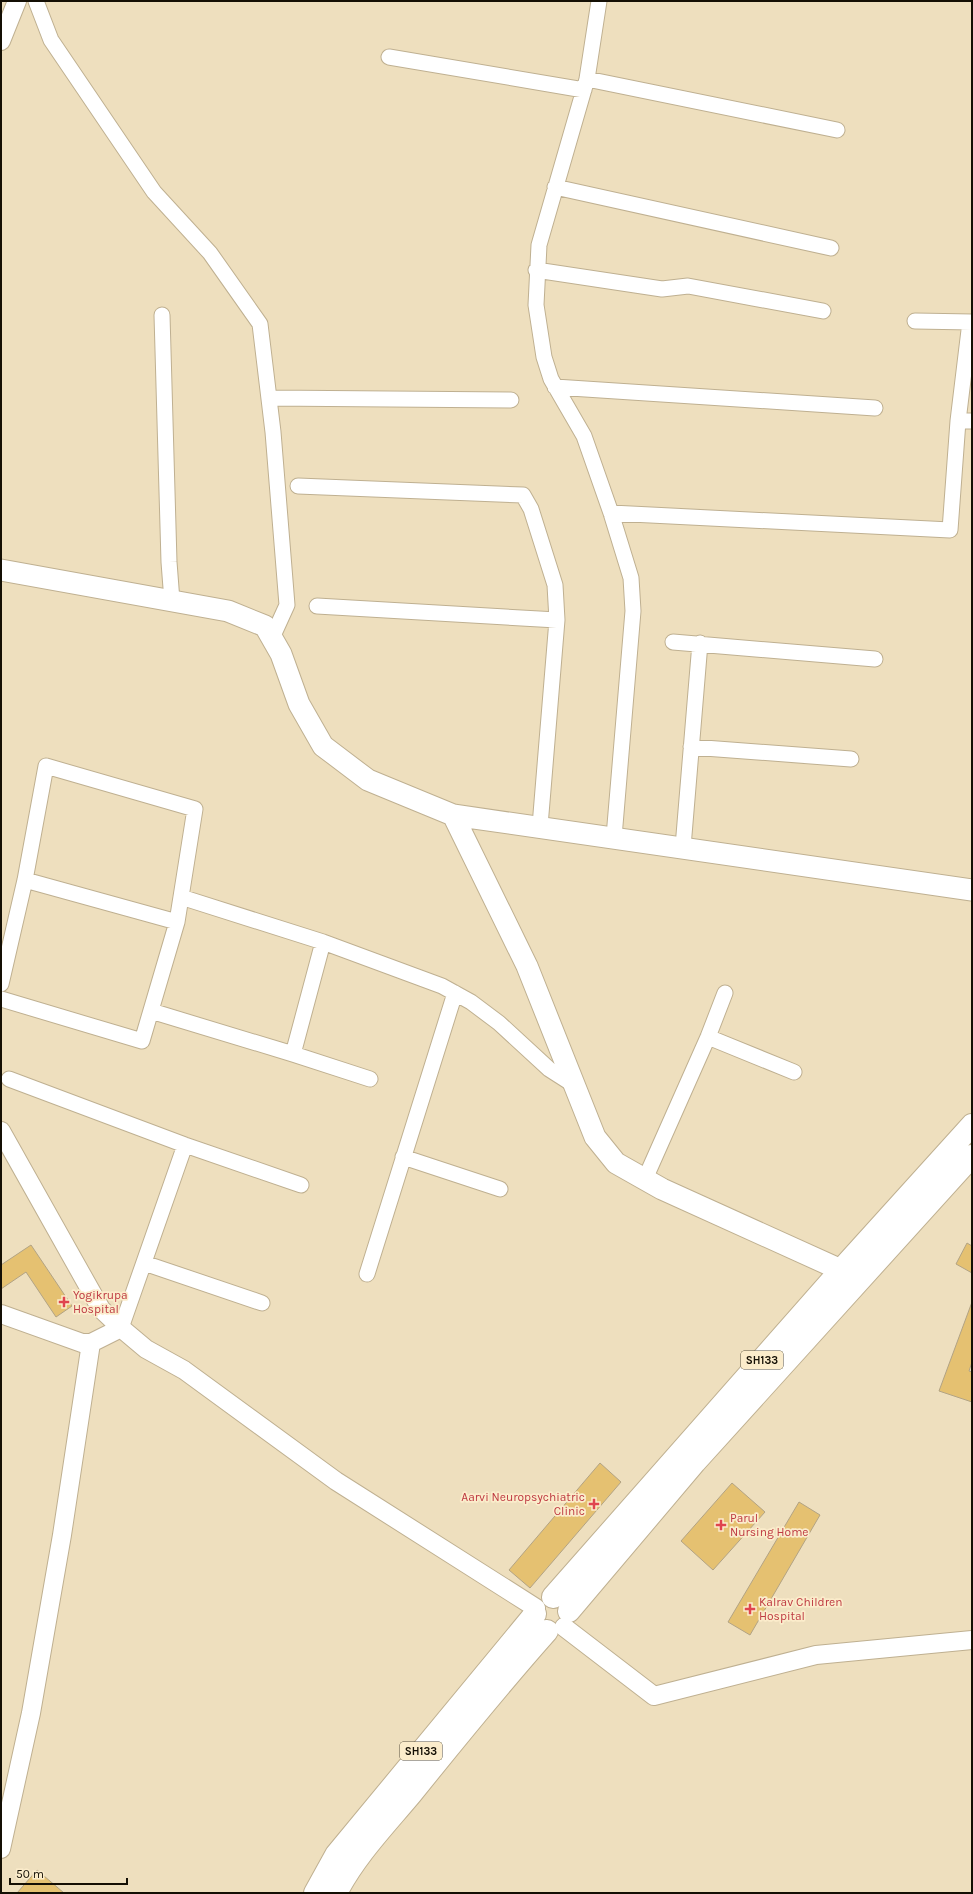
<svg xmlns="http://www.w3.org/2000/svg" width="973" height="1894" font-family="Karla,sans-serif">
	<rect width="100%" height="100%" fill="#eedfbe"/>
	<!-- building -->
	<path fill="#e5c171" stroke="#b2a384" d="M967 1243 972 1246V1273L956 1264Z
		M31 1245 72 1306 56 1317 26 1272 1 1289V1265Z
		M972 1302V1362L969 1371 972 1372V1402L939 1391Z
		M600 1463 621 1482 530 1588 509 1570Z
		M732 1483 765 1512 713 1570 681 1541Z
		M799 1502 820 1515 750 1635 728 1622Z
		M37 1870 64 1893H17Z"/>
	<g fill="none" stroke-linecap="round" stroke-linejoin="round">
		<defs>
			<path id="minor" d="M36 1 51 40 154 192 210 253 260 324 273 432 287 605 272 638
				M599 1 587 79 539 245 536 305 544 357 551 379 584 436 611 513 631 578 633 611 614 837
				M389 57 584 90
				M587 79 837 130
				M555 187 831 248
				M536 270 662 289 688 286 823 311
				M162 315 169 562 172 601
				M915 321 972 322
				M555 387 875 408
				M269 398 511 400
				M958 421H972
				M298 486 523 495 531 509 555 585 557 620 540 826
				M611 513 950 530 958 421 970 322
				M317 606 557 620
				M673 642 875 659
				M691 747 851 759
				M683 847 700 643
				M25 880 177 922
				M181 897 323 942 442 986 471 1002 499 1023 549 1069 574 1085
				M1 984 25 880 46 766 195 809 177 922 142 1041 1 999
				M151 1011 293 1054 370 1079
				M708 1037 794 1072
				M293 1054 323 942
				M9 1079 185 1145 301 1185
				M403 1157 500 1189
				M645 1179 708 1037 725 993
				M144 1263 262 1303
				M367 1274 455 993
				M121 1328 185 1145"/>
			<path id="tertiary" d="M1 41 17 1
				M1 1131 101 1309 121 1328
				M1 1314 82 1343H91L121 1328 146 1349 184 1370 336 1481 536 1608
				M564 1627 654 1696 816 1655 972 1640
				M1 1849 31 1713 62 1535 91 1343"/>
			<path id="secondary" d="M1 570 228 611 265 626 281 654 299 704 323 746 368 780 453 815 527 966 595 1137 616 1163 662 1189 841 1270 853 1281
				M453 815 972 890"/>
			<path id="primary" d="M553 1597 841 1270 972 1125
				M569 1611 695 1462 972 1156
				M315 1893 336 1855 535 1614
				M336 1893C355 1856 385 1825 411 1794 456 1738 500 1684 547 1631"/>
		</defs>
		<!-- minor casing -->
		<use href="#minor" stroke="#bfb091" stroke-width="17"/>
		<!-- tertiary casing -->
		<use href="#tertiary" stroke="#bfb091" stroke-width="20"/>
		<!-- secondary casing -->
		<use href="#secondary" stroke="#bfb091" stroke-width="23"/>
		<!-- primary casing -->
		<use href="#primary" stroke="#bfb091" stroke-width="24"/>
		<!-- minor -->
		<use href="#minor" stroke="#fff" stroke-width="15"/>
		<!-- tertiary -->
		<use href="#tertiary" stroke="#fff" stroke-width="18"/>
		<!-- secondary -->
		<use href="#secondary" stroke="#fff" stroke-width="21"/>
		<!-- primary -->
		<use href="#primary" stroke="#fff" stroke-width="22"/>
	</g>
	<!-- markers -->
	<g fill="#e0444e" stroke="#fbeccb" stroke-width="1.5">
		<path d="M62 1296h4v4h4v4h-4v4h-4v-4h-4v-4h4z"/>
		<path d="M592 1498h4v4h4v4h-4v4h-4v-4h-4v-4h4z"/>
		<path d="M719 1519h4v4h4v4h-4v4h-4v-4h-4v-4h4z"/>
		<path d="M748 1603h4v4h4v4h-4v4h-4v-4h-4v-4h4z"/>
	</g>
	<g text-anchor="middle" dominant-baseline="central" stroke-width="3.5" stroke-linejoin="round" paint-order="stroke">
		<!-- shield labels -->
		<g fill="#fbeccb" stroke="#595140" stroke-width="1">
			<rect x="741" y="1351" width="42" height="18" rx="3"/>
			<rect x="400" y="1742" width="42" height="18" rx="3"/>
		</g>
		<g font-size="11" font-weight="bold" fill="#140f04">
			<text x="762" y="1360">SH133</text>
			<text x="421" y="1751">SH133</text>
		</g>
		<!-- health labels -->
		<g font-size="12" fill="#be3a42" stroke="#fbeccb" text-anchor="start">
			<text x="73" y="1295">Yogikrupa<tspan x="73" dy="14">Hospital</tspan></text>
			<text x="585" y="1497" text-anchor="end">Aarvi Neuropsychiatric<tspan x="585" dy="14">Clinic</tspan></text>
			<text x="730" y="1518">Parul<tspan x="730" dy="14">Nursing Home</tspan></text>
			<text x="759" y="1602">Kalrav Children<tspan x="759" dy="14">Hospital</tspan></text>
		</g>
	</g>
	<!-- border -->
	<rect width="973" height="1894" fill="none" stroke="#140f04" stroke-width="4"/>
	<!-- scale -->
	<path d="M10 1878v6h117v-6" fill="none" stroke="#140f04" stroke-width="2"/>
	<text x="16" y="1878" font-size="12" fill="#140f04" stroke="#fbeccb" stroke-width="3" paint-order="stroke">50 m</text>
</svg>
